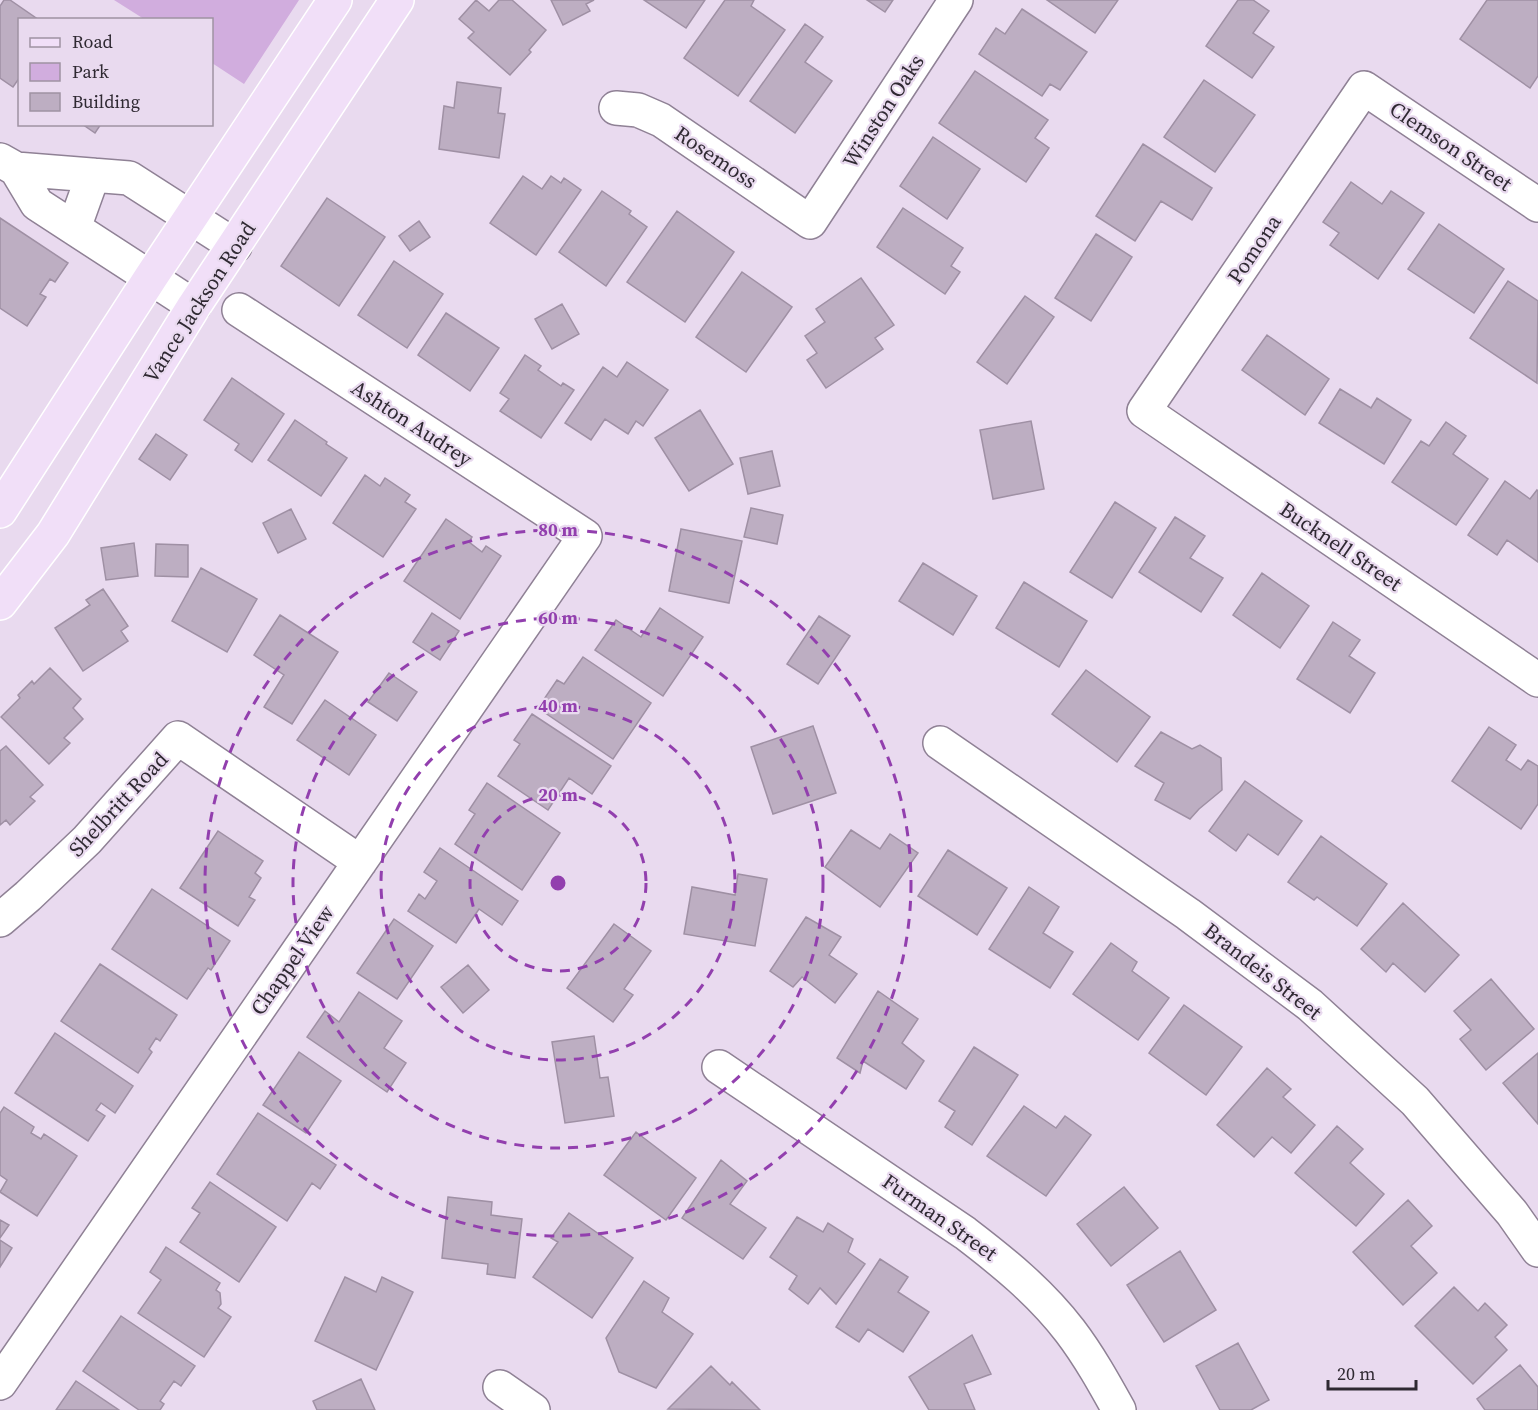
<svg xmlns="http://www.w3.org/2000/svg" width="1538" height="1410" font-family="'Source Serif 4',serif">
	<rect width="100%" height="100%" fill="#e9daef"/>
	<!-- green -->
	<path fill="#d1adde" d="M114 0H299L244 84 212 63V20L144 19Z"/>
	<!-- building -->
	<path fill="#bdaec2" stroke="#9f90a4" stroke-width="1.5" d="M4 0H10L39 20H20V77L13 87 0 78V6Z
		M476 0 489 11 499 0H512L546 30 529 50 531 52 510 75 468 38 474 32 459 19Z
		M551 0H594L586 4 590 11 563 25Z
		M644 0H705L686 28Z
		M725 0H754L751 6 785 30 738 96 684 58Z
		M867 0H893L885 12Z
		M1047 0H1118L1095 33Z
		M1238 0H1253L1269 11 1253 33 1274 47 1252 78 1206 46Z
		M1487 0H1538V76L1530 88 1460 39Z
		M1022 9 1087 52 1060 90 1050 84 1042 96 979 54 996 28 1005 34Z
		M805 24 823 37 805 62 832 81 795 133 750 101Z
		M975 71 1048 120 1035 138 1049 148 1026 182 939 123Z
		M1204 80 1255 115 1215 172 1164 137Z
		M457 82 501 88 498 113 505 114 499 158 439 149 444 106 454 108Z
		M82 124H101L95 133Z
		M933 137 980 169 947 219 900 186Z
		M1143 144 1212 188 1192 220 1161 201 1135 241 1096 216Z
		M523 176 542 189 551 176 561 183 564 178 581 190 536 255 490 223Z
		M1351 182 1382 204 1391 191 1424 213 1378 279 1330 245 1339 233 1323 222Z
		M602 191 631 211 629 214 647 227 606 286 559 252Z
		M327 198 385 237 339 306 281 266Z
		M903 208 963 248 951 266 960 272 945 294 877 247Z
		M677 211 734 252 685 322 627 282Z
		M0 218 68 263 55 282 50 279 40 294 46 297 27 326 0 308Z
		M419 221 430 237 410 251 399 236Z
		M1439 224 1504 269 1474 313 1408 269Z
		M1096 234 1132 257 1091 321 1055 298Z
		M394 261 443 294 407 348 358 315Z
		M742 272 792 307 746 372 696 337Z
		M861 278 894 325 875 338 883 349 826 388 807 360 817 353 805 336 825 322 816 309Z
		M1508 281 1538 301 1537 383 1470 338Z
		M1025 296 1054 317 1007 384 977 362Z
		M562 304 579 334 552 349 535 319Z
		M446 313 499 348 470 391 418 355Z
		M1267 335 1329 379 1305 415 1242 370Z
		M525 355 541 366 538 370 561 386 563 383 574 390 541 438 500 411 509 399 500 393Z
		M627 362 668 390 643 426 636 421 628 434 605 419 591 440 565 423 603 367 617 377Z
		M232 378 284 414 252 462 235 450 239 444 204 420Z
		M1340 389 1371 408 1377 398 1411 420 1384 464 1319 423Z
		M700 410 733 464 689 491 655 438Z
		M295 420 327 442 326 444 347 458 321 496 268 460Z
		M1031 421 1044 489 993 499 980 430Z
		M1446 422 1466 436 1453 454 1488 479 1456 525 1392 482 1421 441 1429 446Z
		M156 434 187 455 170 480 139 459Z
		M772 451 780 486 748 494 740 458Z
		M365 475 380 486 385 478 410 495 405 502 416 509 383 557 333 523Z
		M1505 481 1530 499 1537 490 1538 491V562L1507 540 1497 555 1468 535Z
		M1115 502 1156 528 1112 598 1070 572Z
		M751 508 783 515 777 544 744 537Z
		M291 509 306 539 278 553 263 523Z
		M1175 517 1205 536 1190 558 1223 578 1201 612 1139 572Z
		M446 519 472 537 469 542 482 552 486 546 501 556 460 619 404 581Z
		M681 529 742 541 729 603 669 591Z
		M134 543 138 576 106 580 101 548Z
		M156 544 188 545V577L155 576Z
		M923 563 977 596 953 635 899 601Z
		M201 568 257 599 227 652 172 621Z
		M1262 573 1309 606 1280 648 1233 615Z
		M1024 582 1087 621 1059 667 996 628Z
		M103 589 128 626 121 631 128 641 83 671 55 628 90 605 86 600Z
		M660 608 703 637 663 696 595 650 616 620 641 637Z
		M432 613 459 631 440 660 413 642Z
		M280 615 338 652 292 724 264 707 284 675 254 655Z
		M819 616 850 636 818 684 787 664Z
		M1333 622 1360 640 1349 656 1375 673 1350 713 1297 679Z
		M583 657 651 703 613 759 538 708 557 680 564 684Z
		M50 668 81 699 73 708 83 719 64 738 70 743 49 764 1 717 20 698 18 695 32 681 34 684Z
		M1086 670 1150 717 1117 762 1052 714Z
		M389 673 417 692 397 721 368 702Z
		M325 700 376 735 349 775 297 740Z
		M532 714 611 766 592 794 569 778 548 810 498 776 520 744 514 740Z
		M813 726 836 793 773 814 751 747Z
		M1489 727 1516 745 1506 760 1521 770 1528 760 1538 766V804L1521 829 1452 781Z
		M1161 732 1192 749 1200 745 1221 758 1222 790 1199 809 1190 819 1155 800 1164 783 1135 766Z
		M6 746 43 785 30 797 35 801 10 825 6 820 0 825V751Z
		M1245 781 1302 821 1278 855 1248 834 1236 851 1209 831Z
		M487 783 560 833 522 890 455 844 475 814 469 810Z
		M851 830 880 849 890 834 918 853 880 907 825 867Z
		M218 831 263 861 255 873 261 878 249 897 255 900 238 926 180 888Z
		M1321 836 1387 884 1357 926 1317 897 1314 900 1288 882Z
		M440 848 518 901 502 925 479 909 456 943 408 911 419 894 425 899 437 881 424 872Z
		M948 850 1007 888 977 935 918 896Z
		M738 874 767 879 755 946 684 934 692 887 735 895Z
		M1029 887 1059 907 1043 933 1073 952 1050 988 989 949Z
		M152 889 230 941 211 970 208 968 187 999 112 949Z
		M1403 903 1459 955 1425 992 1393 963 1386 972 1361 949Z
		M806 917 841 937 829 955 857 974 835 1003 802 977 793 987 770 971Z
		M394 919 433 946 397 999 357 973Z
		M614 924 651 951 624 989 633 995 613 1022 567 988Z
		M1111 943 1137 962 1132 971 1169 998 1138 1040 1073 994Z
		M100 964 177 1015 160 1041 156 1038 149 1049 152 1052 138 1073 61 1021Z
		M468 965 489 990 463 1013 441 987Z
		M1491 979 1534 1029 1486 1070 1460 1039 1471 1030 1454 1011Z
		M878 991 918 1019 902 1043 924 1061 906 1089 863 1061 860 1073 837 1058Z
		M359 992 402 1021 384 1048 406 1063 387 1092 307 1037 325 1011 339 1022Z
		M1184 1005 1242 1047 1206 1095 1149 1053Z
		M55 1033 133 1086 115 1113 101 1103 96 1110 105 1116 88 1141 15 1093Z
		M594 1036 600 1078 608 1077 614 1116 565 1123 552 1042Z
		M974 1047 1018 1075 972 1145 945 1127 955 1111 939 1101Z
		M299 1052 341 1081 306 1133 263 1105Z
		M1538 1053V1124L1503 1083Z
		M1267 1068 1291 1089 1283 1097 1315 1125 1291 1153 1272 1137 1254 1157 1217 1125Z
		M1024 1106 1056 1128 1065 1116 1091 1135 1046 1196 987 1156Z
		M4 1107 34 1127 31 1133 41 1139 44 1134 77 1156 37 1216 0 1192 7 1180 0 1175V1113Z
		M258 1113 336 1165 320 1189 312 1183 287 1221 217 1174Z
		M1337 1126 1363 1149 1350 1163 1384 1194 1356 1226 1295 1173Z
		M636 1132 696 1178 666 1220 604 1175Z
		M721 1160 747 1181 730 1204 766 1228 743 1259 682 1218Z
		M210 1182 276 1227 239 1282 180 1242 200 1213 192 1208Z
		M1124 1187 1158 1228 1111 1266 1077 1224Z
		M448 1197 492 1202 491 1215 522 1219 515 1278 487 1274 488 1264 442 1258Z
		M1408 1200 1432 1226 1411 1246 1437 1273 1403 1305 1353 1252Z
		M569 1213 633 1258 592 1318 533 1277 558 1242 551 1238Z
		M797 1217 823 1232 828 1223 853 1239 848 1252 865 1264 836 1304 820 1288 808 1304 789 1289 797 1276 770 1257Z
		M0 1220 9 1225 0 1238Z
		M0 1240 12 1248 0 1267Z
		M166 1247 220 1283 216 1290 220 1293 221 1304 218 1308 231 1317 204 1357 138 1313 161 1280 150 1272Z
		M1180 1251 1216 1310 1164 1342 1127 1285Z
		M880 1259 908 1277 898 1292 929 1312 903 1352 868 1329 859 1342 836 1327Z
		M345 1277 376 1292 382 1277 413 1292 376 1370 315 1341Z
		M644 1281 669 1298 662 1312 693 1334 656 1388 619 1372 606 1338Z
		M1454 1287 1478 1311 1485 1303 1507 1325 1495 1337 1507 1350 1473 1384 1415 1326Z
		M121 1316 195 1366 181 1386 174 1381 160 1401 164 1404 160 1410H139L83 1371Z
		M972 1335 991 1374 964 1384 975 1410H929L909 1377Z
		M1238 1343 1269 1400 1251 1410H1220L1196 1366Z
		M1520 1365 1538 1387V1410H1485L1477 1399Z
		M711 1366 730 1385 732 1382 760 1410 668 1409Z
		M361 1379 375 1410H317L313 1401Z
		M76 1381 119 1410H56Z"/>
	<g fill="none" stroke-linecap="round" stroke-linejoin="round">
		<defs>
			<path id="minor" d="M616 108 638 110 661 120 810 222 956 0
				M0 160 16 169 37 204 194 306
				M16 169 129 178 235 246
				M1538 205 1364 88 1144 411 1538 680
				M74 228 93 175
				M940 743 1188 914 1310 1005 1415 1101 1512 1213 1538 1250
				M0 920 28 896 87 840 178 738 360 862
				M719 1067 965 1233C1003 1262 1040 1292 1070 1331 1089 1356 1104 1383 1119 1410
				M0 1383 585 536 239 310
				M500 1387 533 1410"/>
			<path id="major" d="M0 511 151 277 335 0
				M0 603 53 534 194 306 397 0"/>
		</defs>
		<!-- minor casing -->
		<use href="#minor" stroke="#8f8195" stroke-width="36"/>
		<!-- major casing -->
		<use href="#major" stroke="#fff" stroke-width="36"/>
		<!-- minor -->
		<use href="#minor" stroke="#fff" stroke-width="33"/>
		<!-- major -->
		<use href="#major" stroke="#f1dff8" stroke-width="33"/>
	</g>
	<!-- distance rings -->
	<g fill="none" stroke="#923fae" stroke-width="3" stroke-dasharray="10 8">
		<circle cx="558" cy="883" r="88"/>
		<circle cx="558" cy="883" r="177"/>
		<circle cx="558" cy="883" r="265"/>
		<circle cx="558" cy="883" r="353"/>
	</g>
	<g text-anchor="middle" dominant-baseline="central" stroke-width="4.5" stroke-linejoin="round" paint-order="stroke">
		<!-- street labels -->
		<g font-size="21" fill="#2f2932" stroke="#e9daef">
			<text transform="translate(883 111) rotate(-57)">Winston Oaks</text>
			<text transform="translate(1451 146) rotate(34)">Clemson Street</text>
			<text transform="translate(716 157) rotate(34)">Rosemoss</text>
			<text transform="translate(1254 249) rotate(-56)">Pomona</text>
			<text transform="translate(199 302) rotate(-57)">Vance Jackson Road</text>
			<text transform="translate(412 423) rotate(33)">Ashton Audrey</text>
			<text transform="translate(1341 546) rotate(34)">Bucknell Street</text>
			<text transform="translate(118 804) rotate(-47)">Shelbritt Road</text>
			<text transform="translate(292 960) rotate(-55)">Chappel View</text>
			<text transform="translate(1263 971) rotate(38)">Brandeis Street</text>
			<text transform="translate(940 1217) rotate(35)">Furman Street</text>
		</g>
	</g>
	<circle cx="558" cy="883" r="9" fill="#923fae" stroke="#e9daef" stroke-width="3"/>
	<g font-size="18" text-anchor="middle" font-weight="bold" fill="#923fae" stroke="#e9daef" stroke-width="4.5" stroke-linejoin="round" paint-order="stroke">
		<text x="558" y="536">80 m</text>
		<text x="558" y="624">60 m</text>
		<text x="558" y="712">40 m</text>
		<text x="558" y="801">20 m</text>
	</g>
	<!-- legend -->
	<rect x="18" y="18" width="195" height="108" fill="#e9daef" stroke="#9f93a3" stroke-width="1.5"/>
	<rect x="30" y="38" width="30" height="9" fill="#f1dff8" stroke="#9f93a3" stroke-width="1.5"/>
	<text x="72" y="48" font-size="18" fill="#2f2932">Road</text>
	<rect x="30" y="63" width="30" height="18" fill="#d1adde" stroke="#9f93a3" stroke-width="1.5"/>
	<text x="72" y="78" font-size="18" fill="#2f2932">Park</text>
	<rect x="30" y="93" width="30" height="18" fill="#bdaec2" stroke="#9f93a3" stroke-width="1.5"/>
	<text x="72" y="108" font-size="18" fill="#2f2932">Building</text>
	<!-- scale -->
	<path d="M1328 1380v9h88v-9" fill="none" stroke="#2f2932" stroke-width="3"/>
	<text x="1337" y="1380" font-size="18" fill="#2f2932" stroke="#e9daef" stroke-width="4.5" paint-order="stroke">20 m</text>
</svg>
